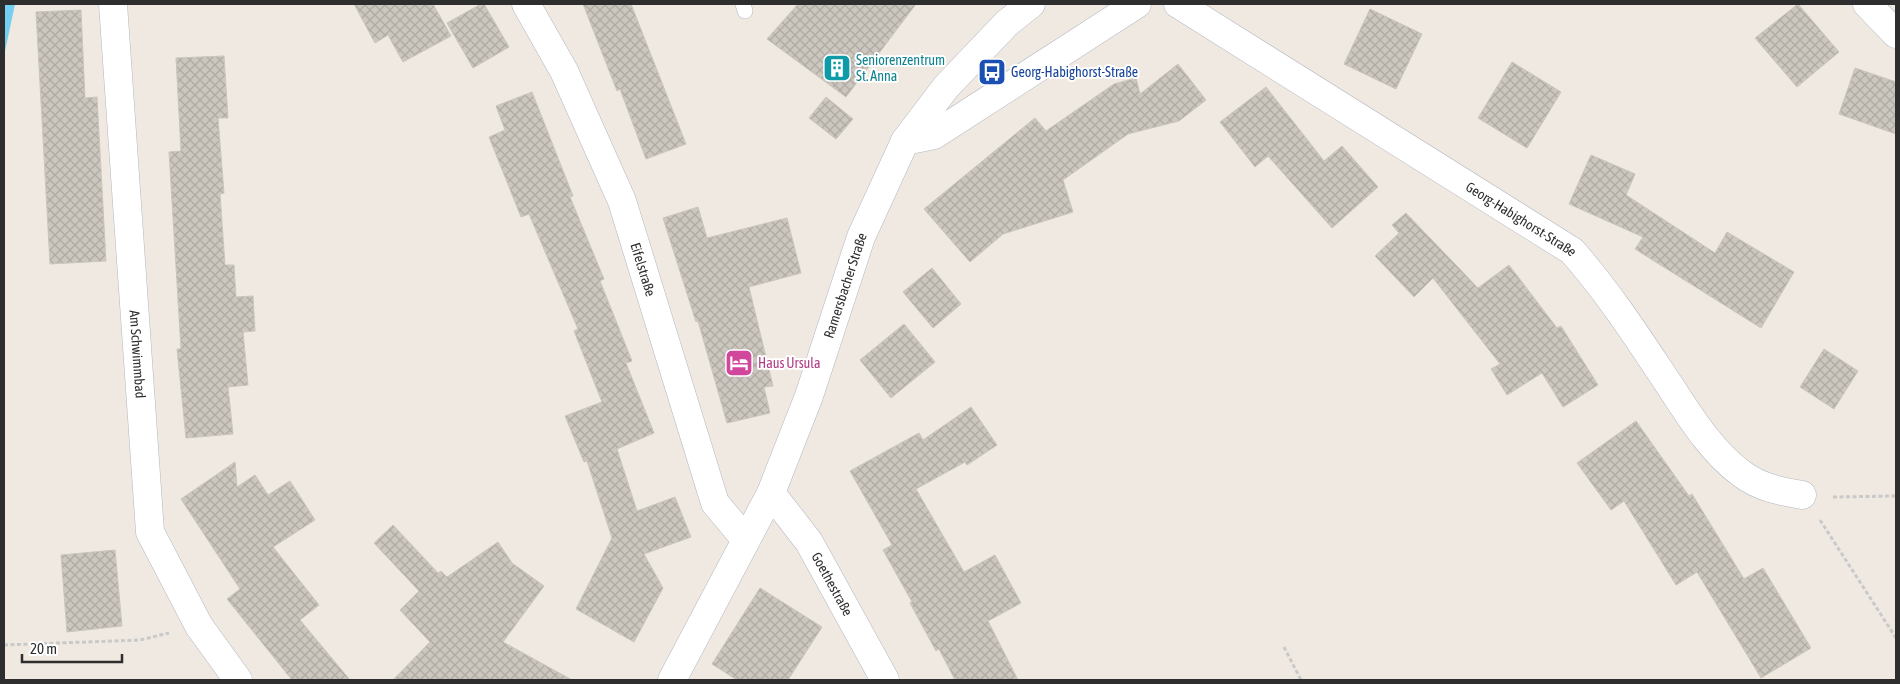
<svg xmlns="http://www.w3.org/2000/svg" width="1900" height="684" font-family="'Asap Condensed',sans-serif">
	<defs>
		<pattern id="building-cross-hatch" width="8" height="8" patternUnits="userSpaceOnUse" patternTransform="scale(1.25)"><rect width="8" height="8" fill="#cbc7bf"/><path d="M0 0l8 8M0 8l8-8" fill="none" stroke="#afaba4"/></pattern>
	</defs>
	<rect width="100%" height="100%" fill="#efe9e1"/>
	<!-- water -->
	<path fill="#75cff0" d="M4 4H15L4 56Z"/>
	<!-- building -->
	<path fill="url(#building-cross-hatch)" stroke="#cbc5ba" d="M354 4H433L451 36 403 62 388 35 375 43Z
		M481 4H484L509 47 473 68 447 23Z
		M583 4H631L686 144 646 159 620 89 617 91Z
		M798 4H916L846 97 767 39Z
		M1798 4 1839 52 1797 87 1755 38Z
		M1370 9 1422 34 1396 89 1344 64Z
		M81 10 85 98 97 97 106 261 50 264 36 12Z
		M224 56 228 118H218L224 193 220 194 225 265H234L236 297 253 296 255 331 243 332 248 385 228 387 233 434 186 438 177 349H181L169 152 181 151 176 58Z
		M1512 62 1561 92 1527 148 1478 118Z
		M1178 64 1206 100 1179 121 1128 134 1063 180 1073 212 1003 234 970 262 924 209 1035 118 1046 131 1114 84 1136 78 1140 94Z
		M1855 68 1896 82V134L1839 114Z
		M1266 87 1324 161 1342 146 1378 187 1332 228 1268 156 1255 167 1220 122Z
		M532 92 573 196 570 197 604 279 600 281 632 361 626 363 654 433 617 449 637 511 675 497 691 537 644 554 663 588 634 642 576 609 612 538 587 461 584 462 565 416 602 402 574 331 578 329 529 214 521 217 489 137 505 130 496 106Z
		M826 97 853 119 836 139 809 118Z
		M1591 155 1635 174 1626 195 1715 253 1727 232 1794 272 1761 328 1635 249 1643 237 1569 204Z
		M698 207 707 238 787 218 801 273 749 287 773 386 764 387 770 413 727 423 698 321 696 322 663 218Z
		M1406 213 1478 288 1509 265 1557 328 1561 326 1598 385 1563 407 1542 373 1507 395 1491 369 1500 364 1433 278 1414 297 1375 256 1399 233 1392 225Z
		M932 268 961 304 933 328 903 292Z
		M904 324 935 362 891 398 860 360Z
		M1824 349 1858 371 1834 409 1800 387Z
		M971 407 997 445 967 465 965 462 916 489 964 572 995 555 1021 603 988 621 1018 680H955L939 649 936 651 910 603 912 602 883 550 892 545 850 471 919 433 923 440Z
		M1636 421 1689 496 1692 494 1744 579 1763 568 1811 648 1761 678 1697 572 1676 585 1624 501 1611 510 1577 463Z
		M235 462 237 487 255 475 268 495 290 481 315 520 273 547 319 605 300 620 350 680H292L227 599 240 589 181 499Z
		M393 525 438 573 441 571 447 577 498 542 512 563 544 586 503 642 572 680H393L430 642 400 610 419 591 374 543Z
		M115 550 122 626 67 632 61 555Z
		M760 588 822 627 788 680H737L712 664Z"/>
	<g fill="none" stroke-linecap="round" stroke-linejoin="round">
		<defs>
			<path id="service" d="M743 4 745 11"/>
			<g id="minor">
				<path id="s1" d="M113 4 150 532 199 626 238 680"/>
				<path id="s2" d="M526 4 564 71 622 201 715 503 746 540"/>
				<path id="s3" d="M1178 4 1572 251C1608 292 1634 332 1664 377 1687 411 1708 449 1742 474 1761 488 1780 491 1802 495"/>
				<path d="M1867 4 1896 34"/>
				<path d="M905 141 934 135 1137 4"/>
				<path id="s4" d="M771 493 809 542 885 680"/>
			</g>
			<g id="secondary">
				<path id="s5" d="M672 680 771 493 809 396 861 237 905 141 946 87 1007 23 1031 4"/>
			</g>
		</defs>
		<!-- service casing -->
		<use href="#service" stroke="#b4b7c1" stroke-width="16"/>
		<!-- minor casing -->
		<use href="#minor" stroke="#b4b7c1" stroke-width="29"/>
		<!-- secondary casing -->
		<use href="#secondary" stroke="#b4b7c1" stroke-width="29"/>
		<!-- path -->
		<path stroke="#c9c9c9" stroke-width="3" stroke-dasharray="4 2.5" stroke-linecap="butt" d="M1833 497 1896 496
			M1820 520 1896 638
			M4 645 140 640 169 633
			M1284 647 1301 680"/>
		<!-- service -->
		<use href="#service" stroke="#fff" stroke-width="15"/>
		<!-- minor -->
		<use href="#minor" stroke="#fff" stroke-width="28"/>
		<!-- secondary -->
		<use href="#secondary" stroke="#fff" stroke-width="28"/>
	</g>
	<!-- icons -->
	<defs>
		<symbol id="building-square" viewBox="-11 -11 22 22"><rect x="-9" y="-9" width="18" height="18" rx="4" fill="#0f9aa8" stroke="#fff"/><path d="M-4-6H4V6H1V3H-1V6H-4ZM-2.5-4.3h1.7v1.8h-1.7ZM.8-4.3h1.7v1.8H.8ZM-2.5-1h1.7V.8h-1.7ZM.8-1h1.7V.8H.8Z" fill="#fff"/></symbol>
		<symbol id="bus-square" viewBox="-11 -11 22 22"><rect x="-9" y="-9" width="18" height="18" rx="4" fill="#1a4fb4" stroke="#fff"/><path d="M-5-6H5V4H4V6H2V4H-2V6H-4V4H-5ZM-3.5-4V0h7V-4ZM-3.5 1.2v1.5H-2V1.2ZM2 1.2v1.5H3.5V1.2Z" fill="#fff"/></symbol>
		<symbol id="hotel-square" viewBox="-11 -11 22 22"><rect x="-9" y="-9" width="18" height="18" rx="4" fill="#d1479c" stroke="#fff"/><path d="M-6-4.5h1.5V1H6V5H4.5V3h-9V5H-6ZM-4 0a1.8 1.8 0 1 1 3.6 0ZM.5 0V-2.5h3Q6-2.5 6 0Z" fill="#fff"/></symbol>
	</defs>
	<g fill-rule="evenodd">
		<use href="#building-square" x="821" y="52" width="32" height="32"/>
		<use href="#bus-square" x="976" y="56" width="32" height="32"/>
		<use href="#hotel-square" x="723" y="347" width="32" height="32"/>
	</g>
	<g text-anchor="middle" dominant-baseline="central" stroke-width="4" stroke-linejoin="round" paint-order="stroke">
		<!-- culture labels -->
		<g font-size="14" fill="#0d838f" stroke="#fff" text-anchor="start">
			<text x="856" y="60">Seniorenzentrum<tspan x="856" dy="16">St. Anna</tspan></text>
		</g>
		<!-- transit labels -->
		<g font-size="14" fill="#164399" stroke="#fff" text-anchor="start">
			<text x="1011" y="72">Georg-Habighorst-Straße</text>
		</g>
		<!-- street labels -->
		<g font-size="14" fill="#2e2e2e" stroke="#fff">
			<text stroke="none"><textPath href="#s3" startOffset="405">Georg-Habighorst-Straße</textPath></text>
			<text stroke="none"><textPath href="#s2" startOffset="291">Eifelstraße</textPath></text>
			<text stroke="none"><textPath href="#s5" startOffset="432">Ramersbacher Straße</textPath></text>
			<text stroke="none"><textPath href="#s1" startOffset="351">Am Schwimmbad</textPath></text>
			<text stroke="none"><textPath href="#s4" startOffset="110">Goethestraße</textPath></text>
		</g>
		<!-- hotel labels -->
		<g font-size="14" fill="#b23c85" stroke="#fff" text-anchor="start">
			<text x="758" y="363">Haus Ursula</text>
		</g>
	</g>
	<!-- border -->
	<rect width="1900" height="684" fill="none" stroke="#2e2e2e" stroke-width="10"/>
	<!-- scale -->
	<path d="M22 654v8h100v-8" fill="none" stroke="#2e2e2e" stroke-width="2.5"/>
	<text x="30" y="654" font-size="15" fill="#2e2e2e" stroke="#ffffff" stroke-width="4" paint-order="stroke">20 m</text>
</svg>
